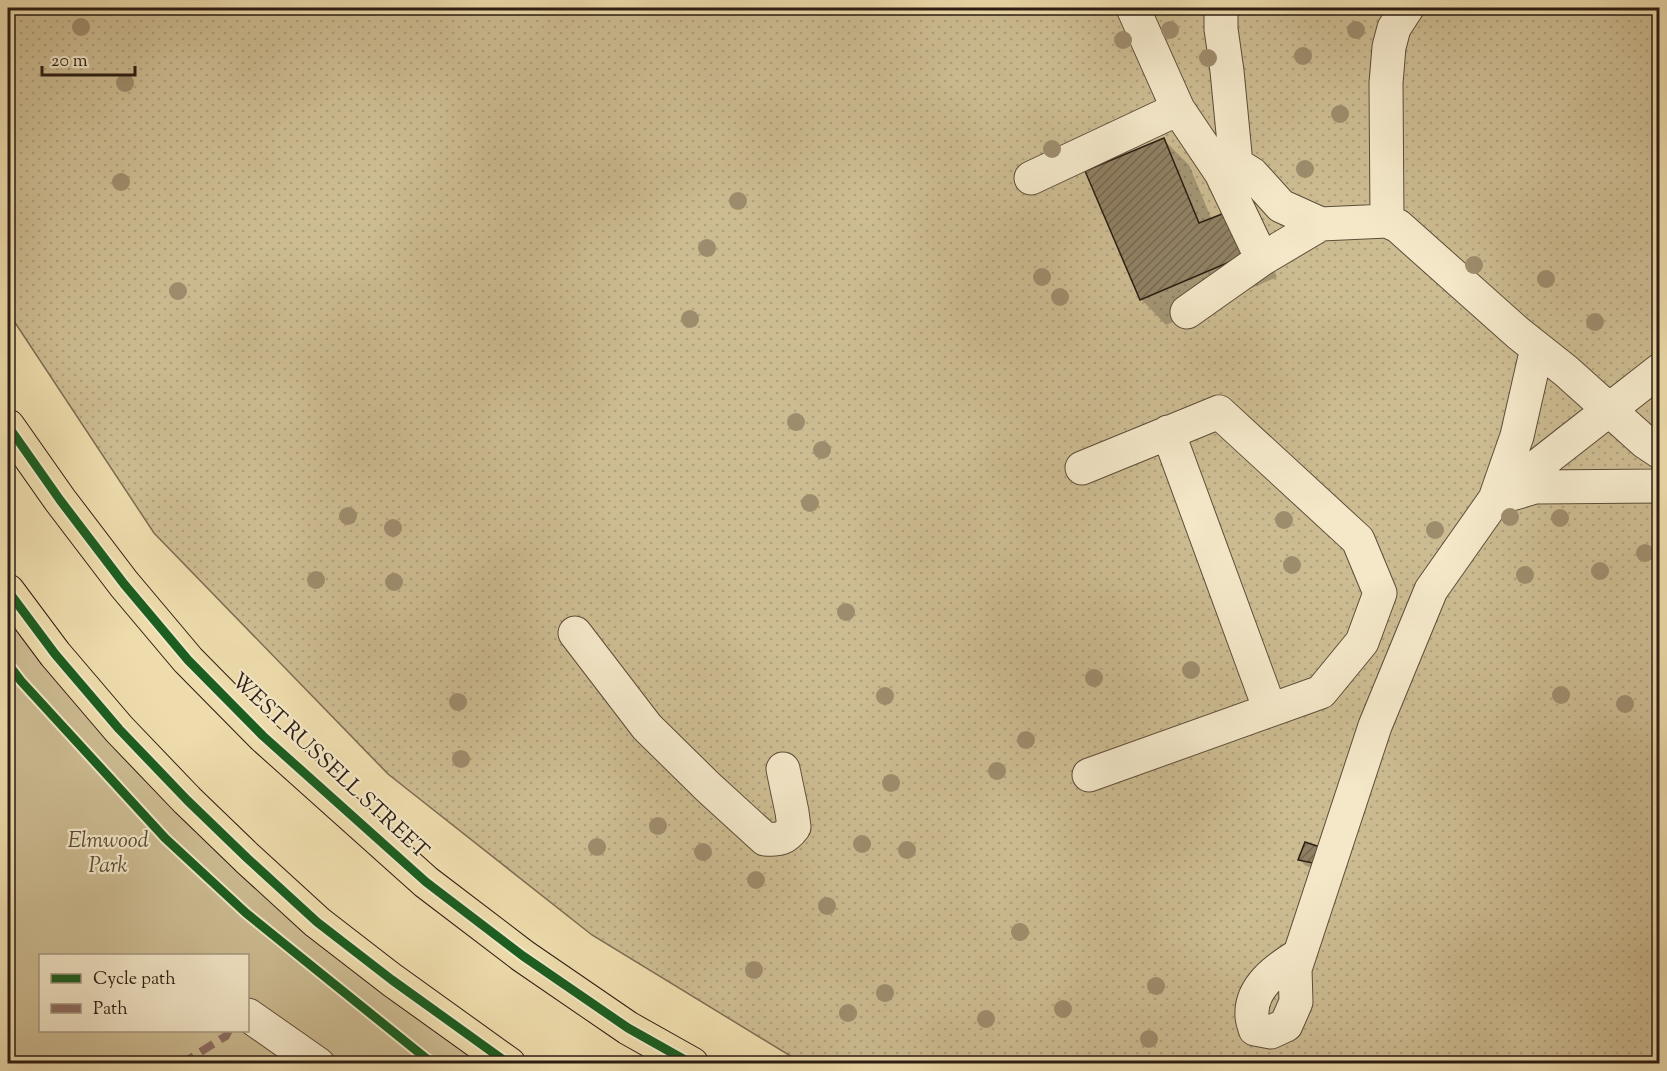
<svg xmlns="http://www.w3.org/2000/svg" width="1667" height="1071" font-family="'Sorts Mill Goudy',serif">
	<defs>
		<pattern id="grass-dots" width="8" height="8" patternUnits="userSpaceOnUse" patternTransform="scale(1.5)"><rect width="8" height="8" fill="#cdbc92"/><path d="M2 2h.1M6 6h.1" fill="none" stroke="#b0a17d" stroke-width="1.8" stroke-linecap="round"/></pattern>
		<pattern id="building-hatch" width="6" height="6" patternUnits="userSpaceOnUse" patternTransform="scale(1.5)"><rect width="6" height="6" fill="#908063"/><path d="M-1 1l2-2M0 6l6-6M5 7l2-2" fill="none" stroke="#766850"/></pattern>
	</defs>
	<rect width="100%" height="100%" fill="#eedcac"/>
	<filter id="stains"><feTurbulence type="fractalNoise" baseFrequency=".00333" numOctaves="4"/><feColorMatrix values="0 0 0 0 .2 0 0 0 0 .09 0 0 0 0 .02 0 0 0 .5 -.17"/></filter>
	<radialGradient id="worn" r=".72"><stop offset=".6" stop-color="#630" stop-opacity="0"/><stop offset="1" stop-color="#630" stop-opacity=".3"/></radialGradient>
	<!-- grass -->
	<path fill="url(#grass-dots)" stroke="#7c6c52" stroke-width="1.5" d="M8 8H1659V1063H802L592 935 388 774 154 533 8 312Z"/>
	<!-- park -->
	<path fill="#cdbc92" stroke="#7c6c52" stroke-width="1.5" fill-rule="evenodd" d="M8 580 119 729 490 1063H8ZM40 956H248V1030H40Z"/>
	<!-- shadow -->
	<path fill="#0003" d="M1164 140 1189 165 1212 220 1260 236 1277 277 1166 325 1141 299Z
		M1306 844 1324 870 1306 866 1300 860Z"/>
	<!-- building -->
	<path fill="url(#building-hatch)" stroke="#2b1d13" stroke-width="1.5" d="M1164 138 1199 223 1235 209 1253 252 1140 300 1085 171Z
		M1305 842 1323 848 1318 864 1298 860Z"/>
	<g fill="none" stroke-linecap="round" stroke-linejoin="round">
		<defs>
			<path id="minor" d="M1133 8 1178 109 1221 173
				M1221 8V29L1227 71 1236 164
				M1031 178 1178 109
				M1387 221 1386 83 1389 47 1394 28 1407 8
				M1321 224 1262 259 1221 173 1236 164 1252 174 1281 206 1321 224 1387 221 1398 226 1518 333 1566 371 1645 442 1660 452
				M1187 312 1262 259
				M1168 432 1270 710
				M1082 468 1219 412 1358 540 1380 593 1362 642 1321 692 1089 775
				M1505 496 1535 487 1660 486
				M1495 499 1660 370
				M575 633 647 727 708 787 765 839C779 840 785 839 794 827L792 812 783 769
				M1299 955C1278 968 1250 987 1252 1016 1252 1020 1254 1025 1255 1029L1271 1032 1286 1025 1296 1002 1295 969 1375 726 1431 590 1495 499 1517 436 1537 348
				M248 1015 318 1064"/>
			<path id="highway" d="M8 426 60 500 124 584 188 660 263 736 426 882 523 956 628 1028 692 1064
				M8 591 55 654 119 729 187 800 247 858 317 922 392 980 509 1064"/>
		</defs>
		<!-- minor casing -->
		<use href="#minor" stroke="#5c4d39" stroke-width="35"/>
		<!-- highway casing -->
		<use href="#highway" stroke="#2b1d13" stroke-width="35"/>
		<!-- minor -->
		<use href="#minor" stroke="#f4e8c9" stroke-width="33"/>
		<!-- highway -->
		<use href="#highway" stroke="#eedcac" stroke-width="33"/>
		<!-- quiet -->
		<path stroke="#8d6e63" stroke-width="8" stroke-dasharray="15 8" stroke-linecap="butt" d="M181 1064 226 1036 229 1030"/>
		<defs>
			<path id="cycleway" d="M8 426 60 500 124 584 188 660 263 736 426 882 523 956 628 1028 692 1064
				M8 591 55 654 119 729 187 800 247 858 317 922 392 980 509 1064
				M8 664 21 681 165 838 246 913 433 1064"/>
		</defs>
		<!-- cycleway casing -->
		<use href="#cycleway" stroke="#f4e8c9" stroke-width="13"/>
		<!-- cycleway -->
		<use href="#cycleway" stroke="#1b5e20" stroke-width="9"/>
	</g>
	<!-- trees -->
	<g fill="#9e8d6d">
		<circle cx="81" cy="27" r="9"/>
		<circle cx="1170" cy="30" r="9"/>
		<circle cx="1356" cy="30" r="9"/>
		<circle cx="1123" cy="40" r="9"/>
		<circle cx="1303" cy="56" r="9"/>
		<circle cx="1208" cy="58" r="9"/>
		<circle cx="125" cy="83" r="9"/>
		<circle cx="1340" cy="114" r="9"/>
		<circle cx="1052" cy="149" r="9"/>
		<circle cx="1305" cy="169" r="9"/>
		<circle cx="121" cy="182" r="9"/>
		<circle cx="738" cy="201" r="9"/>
		<circle cx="707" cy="248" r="9"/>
		<circle cx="1474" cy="265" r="9"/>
		<circle cx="1042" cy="277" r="9"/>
		<circle cx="1546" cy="279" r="9"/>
		<circle cx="178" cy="291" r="9"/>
		<circle cx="1060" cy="297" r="9"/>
		<circle cx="690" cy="319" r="9"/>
		<circle cx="1595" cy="322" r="9"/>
		<circle cx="796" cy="422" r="9"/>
		<circle cx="822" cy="450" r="9"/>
		<circle cx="810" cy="503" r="9"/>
		<circle cx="348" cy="516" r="9"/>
		<circle cx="1510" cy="517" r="9"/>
		<circle cx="1560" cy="518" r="9"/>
		<circle cx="1284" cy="520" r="9"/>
		<circle cx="393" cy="528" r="9"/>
		<circle cx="1435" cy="530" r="9"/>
		<circle cx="1645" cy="553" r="9"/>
		<circle cx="1292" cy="565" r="9"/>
		<circle cx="1600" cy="571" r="9"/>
		<circle cx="1525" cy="575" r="9"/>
		<circle cx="316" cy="580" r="9"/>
		<circle cx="394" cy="582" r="9"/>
		<circle cx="846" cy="612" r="9"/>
		<circle cx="1191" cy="670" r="9"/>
		<circle cx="1094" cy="678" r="9"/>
		<circle cx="1561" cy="695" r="9"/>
		<circle cx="885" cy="696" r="9"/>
		<circle cx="458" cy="702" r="9"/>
		<circle cx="1625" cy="704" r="9"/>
		<circle cx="1026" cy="740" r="9"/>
		<circle cx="461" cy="759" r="9"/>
		<circle cx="997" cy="771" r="9"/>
		<circle cx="891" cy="783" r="9"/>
		<circle cx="658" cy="826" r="9"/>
		<circle cx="862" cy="844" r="9"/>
		<circle cx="597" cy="847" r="9"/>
		<circle cx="907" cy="850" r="9"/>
		<circle cx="703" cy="852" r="9"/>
		<circle cx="756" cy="880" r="9"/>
		<circle cx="827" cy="906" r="9"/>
		<circle cx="1020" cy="932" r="9"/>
		<circle cx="754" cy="970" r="9"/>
		<circle cx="1156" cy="986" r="9"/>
		<circle cx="885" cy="993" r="9"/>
		<circle cx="1063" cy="1009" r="9"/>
		<circle cx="848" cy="1013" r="9"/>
		<circle cx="986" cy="1019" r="9"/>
		<circle cx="1149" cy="1039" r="9"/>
	</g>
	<g text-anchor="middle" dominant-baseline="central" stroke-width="4.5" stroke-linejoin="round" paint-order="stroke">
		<!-- street labels -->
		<g font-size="22" fill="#2b1d13" stroke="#f4e8c9">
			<text transform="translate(329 767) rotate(43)">WEST RUSSELL STREET</text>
		</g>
		<!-- park labels -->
		<g font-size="22" font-style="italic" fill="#5c4d39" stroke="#f4e8c9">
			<text x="108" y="842">Elmwood<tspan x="108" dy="25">Park</tspan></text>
		</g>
	</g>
	<!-- margin -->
	<rect width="1667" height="1071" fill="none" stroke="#eedcac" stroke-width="30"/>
	<rect x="9" y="9" width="1649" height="1053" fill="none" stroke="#2b1d13" stroke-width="3"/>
	<rect x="15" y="15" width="1637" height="1041" fill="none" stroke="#2b1d13" stroke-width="1.5"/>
	<!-- legend -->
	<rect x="39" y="954" width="210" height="78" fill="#f4e8c9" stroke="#a49780" stroke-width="1.5"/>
	<rect x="51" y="974" width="30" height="9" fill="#1b5e20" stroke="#a49780" stroke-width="1.5"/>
	<text x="93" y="984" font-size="18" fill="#2b1d13">Cycle path</text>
	<rect x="51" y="1004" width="30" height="9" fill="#8d6e63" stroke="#a49780" stroke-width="1.5"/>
	<text x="93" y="1014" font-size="18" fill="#2b1d13">Path</text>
	<!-- scale -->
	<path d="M42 66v9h93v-9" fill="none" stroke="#2b1d13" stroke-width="3"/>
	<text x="51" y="66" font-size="18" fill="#2b1d13" stroke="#f4e8c9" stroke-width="4.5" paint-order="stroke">20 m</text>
	<rect width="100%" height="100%" filter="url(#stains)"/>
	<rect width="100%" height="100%" fill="url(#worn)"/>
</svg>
